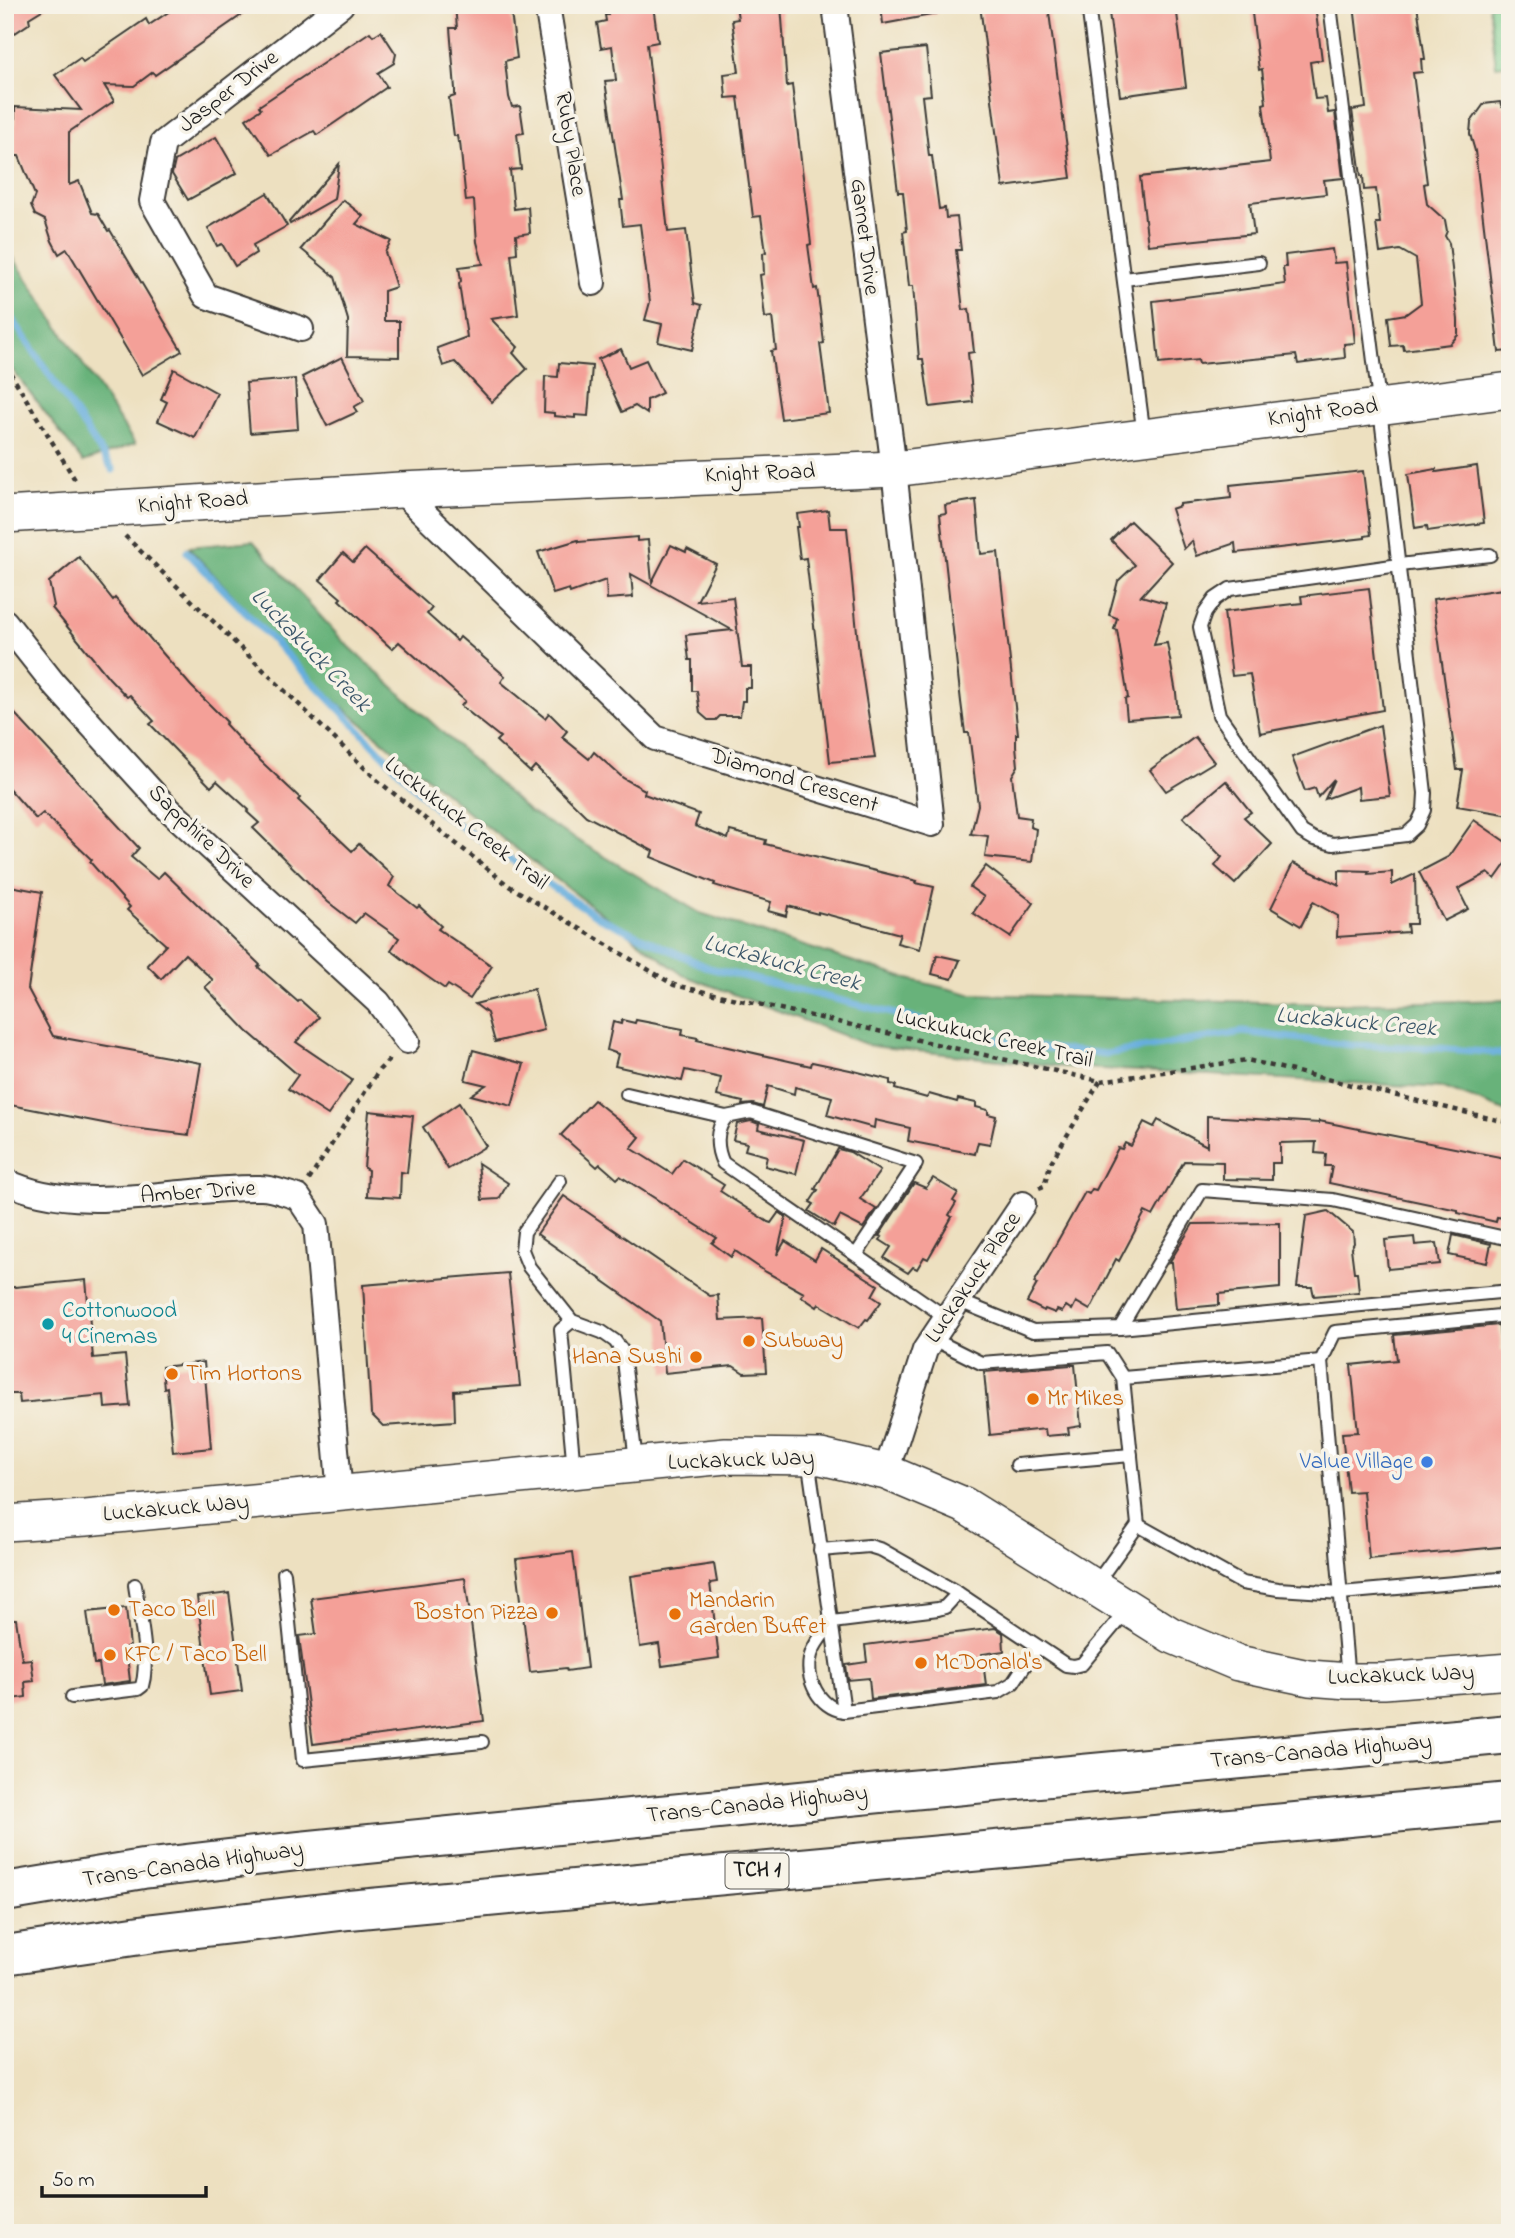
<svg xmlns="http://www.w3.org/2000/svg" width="1515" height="2238" viewBox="0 0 1515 2238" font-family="'Indie Flower',sans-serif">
	<rect width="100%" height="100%" fill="#f7f3e8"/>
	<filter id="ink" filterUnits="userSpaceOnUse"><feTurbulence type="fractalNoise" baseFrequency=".0143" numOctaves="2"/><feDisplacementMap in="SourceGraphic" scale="14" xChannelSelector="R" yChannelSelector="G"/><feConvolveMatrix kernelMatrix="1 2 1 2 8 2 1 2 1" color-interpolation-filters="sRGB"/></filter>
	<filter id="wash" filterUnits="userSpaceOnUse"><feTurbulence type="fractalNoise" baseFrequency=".00686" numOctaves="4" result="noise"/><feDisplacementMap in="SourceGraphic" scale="28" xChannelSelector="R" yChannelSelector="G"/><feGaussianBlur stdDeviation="1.57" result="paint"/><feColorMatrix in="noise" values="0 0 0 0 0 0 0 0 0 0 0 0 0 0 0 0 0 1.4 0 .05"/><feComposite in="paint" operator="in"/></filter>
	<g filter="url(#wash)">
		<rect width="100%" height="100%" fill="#ede0c0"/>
		<path fill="#7fcf90" stroke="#4e7656" stroke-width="2" d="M1489,5H1510V64L1496,66Z"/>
		<g fill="#67b27a" stroke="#42674b" stroke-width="2">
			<path d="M5,245L135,444L83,462L5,360Z"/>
			<path d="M253,541L341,639L528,811L700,913L908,979L970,994L1334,1004L1510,1000V1113L1444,1088L1066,1067L871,1046L683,975L478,820L316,685L188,547Z"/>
		</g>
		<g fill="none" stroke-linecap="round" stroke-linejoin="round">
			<g stroke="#66aedd" stroke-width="7">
				<path d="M5,308L113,470"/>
				<path d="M187,552L439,812L600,918L709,968L1025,1046L1106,1054L1243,1032L1350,1045L1437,1048L1510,1054"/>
			</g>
		</g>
		<g id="blocks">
			<g fill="#f4a098">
				<path d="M5,5H50L29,18L30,23L15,33L5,17Z"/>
				<path d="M179,5H256L155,75L153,72L134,86L104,85L114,101L69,132V185L79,181L92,213L98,214L108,231L110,230L182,351L142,375L67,249L59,254L52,241L45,220L35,215L31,206L35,195L19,156H15V107L81,110L55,75L80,58L83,62L146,19L149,25Z"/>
				<path d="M455,5H510L517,58L505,61L509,97L512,107L520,106L524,133L517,134L521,169L510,170L514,209L528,207L530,233L516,235L517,253L511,254L518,315L491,319L518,347L513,353L527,369L492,402L455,362L443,366L437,348L467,337L459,284L461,281L459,267L483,264L477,242L474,200L466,201L460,142H458L457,136H454L449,98L455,96V89L450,28H457Z"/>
				<path d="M607,5H653L658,42L647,44L668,232L686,230L695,303L702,305L692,350L658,342L662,324L645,320L650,302L640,224L623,226L620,200H623L605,81L616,80L612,46L601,48L597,23L606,21L605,15H608Z"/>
				<path d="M736,5H781L787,86L792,85L811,244L808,245L814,289L817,288L821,317L824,343L820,344L829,413L781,419L771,351L776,350L772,317L765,318L760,275L764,274L763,253L766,252L761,216L753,217L738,97L726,98L724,74L739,72L732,20L738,19Z"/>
				<path d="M881,5H936L937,14L883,24Z"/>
				<path d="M980,5H1048L1071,178L1003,187Z"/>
				<path d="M1108,5H1176L1186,87L1120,96Z"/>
				<path d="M1251,5H1315L1322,60L1310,62L1315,99L1326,98L1328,113L1335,112L1343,178L1324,180L1326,194L1250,203L1254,234L1148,245L1140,177L1270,162L1263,104L1266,103L1262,69L1259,70Z"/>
				<path d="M1354,5H1417L1425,59H1421L1422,72L1413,73L1427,183L1424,184L1427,204L1445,220L1447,231L1445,236L1449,243L1458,320V335L1450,344L1404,350L1403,345L1391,346L1388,317L1406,314L1421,303L1416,259L1400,250L1380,253L1376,223H1380L1376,189L1364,190L1363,176H1361L1352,110L1366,108Z"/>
				<path d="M381,31L396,54L394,63L378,73L387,87L317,135L314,131L271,155L246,119L261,109L259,106L370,32L373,36Z"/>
				<path d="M926,48L931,95L922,96L929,156H932L939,209L945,208L946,218L957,217L961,250H956L963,310L969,309L974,352L968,353L973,402L930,407L923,359H919L913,286H909L903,232L907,231L903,192H898L881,53Z"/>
				<path d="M1500,102L1502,107L1510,106V351L1499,352L1475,151L1470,134L1471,122L1484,104Z"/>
				<path d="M216,137L237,173L188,200L172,174L175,161Z"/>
				<path d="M339,164L334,199L290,224L289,222Z"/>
				<path d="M267,193L287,226L253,245L256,253L235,266L222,244L217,246L208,228Z"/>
				<path d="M343,200L363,216L356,224L391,241L385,252L396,287L384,291V321H399V357L347,356L348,320L335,277L301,249Z"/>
				<path d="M1332,249L1334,263L1346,262L1352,314L1355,343L1344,344L1345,358L1298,364L1296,355L1199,364L1198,360L1159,364L1153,301L1285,284L1283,267H1286L1285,255Z"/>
				<path d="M621,349L629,367L646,360L662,393L647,400V414L635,406L622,412L598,359Z"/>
				<path d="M342,357L364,401L354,407L357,412L327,426L302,377Z"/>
				<path d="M559,363L592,366L588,416L575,415V418L554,416V413L544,412L545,376L558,377Z"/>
				<path d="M174,369L217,393L195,438L158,421L167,402L161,399Z"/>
				<path d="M295,379L298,429L250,433L246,383Z"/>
				<path d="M1477,466L1484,523L1428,531L1427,526L1415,528L1408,474L1436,469V472Z"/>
				<path d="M1363,471L1371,535L1365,536V538L1236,553L1235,543L1197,556L1192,541L1184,549L1171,509L1180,506V504L1231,498L1230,485Z"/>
				<path d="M976,500L981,554L998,552L1018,734H1016V746L1018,766L1012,776L1017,816L1031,818L1030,827L1036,829L1032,862L985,857L988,836L971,834L978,805L969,733H965L961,702L940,514L946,513L945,505Z"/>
				<path d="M828,510L830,528H847L859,653L875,758L830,762L806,558L800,559L796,527H799L797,514Z"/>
				<path d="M1130,521L1172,562L1141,596L1166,603L1154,645L1167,643L1176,693L1178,715L1127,719L1125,699L1128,698L1117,630L1114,629L1117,618L1109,615L1118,581L1135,565L1111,540Z"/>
				<path d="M637,537V541L648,540L652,582L671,545L686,552L687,549L716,564L697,601L733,597L742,667H751V688H745V701H742L740,716H720L716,720H708L700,713L697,691H692V660H689L686,635L732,630L631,574L633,597L607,599L606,580L570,593L569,589L553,594L538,552L578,540L579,542Z"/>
				<path d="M365,549L432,608L427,614L457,641L460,637L505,676L501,682L545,718L549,713L567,731L562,737L589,759L594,752L623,778L645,790L644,794L699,814L695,826L728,839L730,831L766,840L765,844L917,881L916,883L934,887L920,949L897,943L900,934L818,912V914L788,906L786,916L768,911L771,902L714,885L715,883L651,857L653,851L586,816L535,766L530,772L496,741L500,737L461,706L465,701L399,642L392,649L339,600L341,598L320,580L343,553L353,562Z"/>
				<path d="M79,557L113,600L115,598L191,686L227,722L225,724L248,749L300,798L298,800L352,851L359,844L394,877L389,886L417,908L419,906L441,926L438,929L492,966L470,999L448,985L445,989L409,964L391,950L399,938L364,913L355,923L328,902L253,828L259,823L247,812L249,810L217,781L211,787L150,724L154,721L130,695L127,697L109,678L52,608L54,606L49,582Z"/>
				<path d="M1369,588L1383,710L1260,733L1250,674L1232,676L1224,612L1302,603L1301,596Z"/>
				<path d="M1503,589L1505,629H1508L1510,643V815L1457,806L1463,770H1457L1433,599Z"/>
				<path d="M5,703L139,848L131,857L157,879L164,872L260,965L258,967L298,1002L300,1000L319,1017L296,1042L352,1080L328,1115L288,1089L298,1075L247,1031L205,987L213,980L185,954L161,979L147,965L166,945L127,910L130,907L90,862L92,860L43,813L36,819L5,784Z"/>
				<path d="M1380,725L1390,796L1359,799L1358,787L1325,799L1334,779L1318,797L1315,788L1305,791L1292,757Z"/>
				<path d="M1195,737L1214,762L1166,791L1150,770Z"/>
				<path d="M1226,781L1251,812L1244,817L1272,844L1235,884L1215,866L1222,857L1183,817Z"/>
				<path d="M1474,820L1510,845V858L1495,879L1488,873L1458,889L1468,909L1444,921L1419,872L1448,857Z"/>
				<path d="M1293,863L1339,885V870L1369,871L1368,874L1392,872V885L1415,874L1416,924H1407L1408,932L1337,937L1338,916L1313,902L1301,926L1271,908Z"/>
				<path d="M986,866L1034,903L1010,937L973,913L984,897L970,887Z"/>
				<path d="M5,885L42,892L28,989L53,1036L201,1063L189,1135L124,1127L5,1104Z"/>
				<path d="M937,955L960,960L952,979L932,974Z"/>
				<path d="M534,989L544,1030L495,1042L487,1013L475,1004Z"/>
				<path d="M622,1020L635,1023L636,1020L683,1029L682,1035L698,1038L697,1040L811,1066L812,1062L850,1070L890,1080V1084L896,1085L895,1089L927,1098L929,1094L957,1102L958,1099L976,1103V1107L988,1110V1114L996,1116L990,1144L978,1142L975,1154L908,1141L910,1128L875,1120L874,1128L827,1115L832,1097L795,1087L794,1094L768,1086L763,1107L753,1104L742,1105L743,1102L717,1096L721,1078L685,1070L682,1081L615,1066L618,1054L607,1050L613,1022L621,1024Z"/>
				<path d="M473,1050L524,1064L512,1106L471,1095L486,1085L465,1080Z"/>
				<path d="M594,1100L640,1137L631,1148L672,1174L683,1159L724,1185L720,1191L768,1222L771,1223L779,1212L786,1217L777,1255L785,1241L815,1260L821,1249L878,1285L872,1296L881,1302L868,1320L866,1319L859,1328L819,1304L817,1307L801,1296L804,1293L766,1272L735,1251L731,1257L712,1243L717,1238L620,1176L617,1179L600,1164L597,1167L561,1135Z"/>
				<path d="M459,1103L486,1146L448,1169L423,1127Z"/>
				<path d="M369,1111L413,1116L407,1173L401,1172L400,1198L367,1196L368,1170L364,1168Z"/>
				<path d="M1207,1116L1319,1123V1121L1510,1159V1219L1497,1217L1496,1222L1458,1213V1210L1329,1183L1332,1166H1325L1326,1154L1315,1153L1316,1142L1280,1143V1163H1272V1180L1223,1179V1162L1184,1161L1153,1216L1145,1212L1119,1261L1116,1259L1090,1310L1076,1302L1072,1310L1066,1306L1062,1312L1057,1310L1055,1313L1045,1309L1044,1311L1027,1302L1037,1284L1034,1283L1085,1192L1089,1194L1092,1189L1096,1190L1118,1148L1122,1149L1125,1143L1131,1146L1144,1122L1154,1127L1158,1120L1207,1146Z"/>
				<path d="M751,1121L759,1124L758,1129L804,1140L796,1174L765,1166L767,1156L745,1150L747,1143L733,1140L737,1124Z"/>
				<path d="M838,1149L850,1152L880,1171L860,1199L876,1209L863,1228L840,1216L834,1227L809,1211L814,1204L810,1202L818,1190L815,1189Z"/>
				<path d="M478,1163L508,1183L499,1199L482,1200Z"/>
				<path d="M933,1178L958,1193L953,1201L956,1203L949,1215L952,1217L928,1259L924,1257L917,1269L913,1267L908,1273L884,1258L891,1247L880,1240L882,1237L879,1236L914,1183L926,1188Z"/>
				<path d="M564,1196L710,1296L718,1295L720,1320L762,1318L766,1372L744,1373L733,1366L665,1373L660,1321L537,1234Z"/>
				<path d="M1328,1211L1353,1232L1354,1243L1351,1248L1354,1272H1357L1359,1292L1314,1296L1312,1287H1297L1306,1216Z"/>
				<path d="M1280,1223V1288L1219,1294V1305L1176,1309L1172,1262L1169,1263L1193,1224Z"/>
				<path d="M1453,1235L1491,1244L1487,1263L1449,1255Z"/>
				<path d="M1414,1237L1415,1245L1437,1243L1440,1264L1388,1269L1385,1240Z"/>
				<path d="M508,1273L520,1386L454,1391L455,1421L383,1426L371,1414L363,1285Z"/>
				<path d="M86,1280L93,1358L125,1355L130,1406L105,1408L104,1395L20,1403L19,1394H9V1390H5V1288Z"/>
				<path d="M1499,1325L1501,1351L1510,1350V1546L1369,1559L1363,1491L1348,1492L1342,1433L1358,1432L1351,1365L1397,1360L1394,1335Z"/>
				<path d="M204,1362L211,1448L173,1452L167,1387L164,1388L162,1367Z"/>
				<path d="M1071,1365H1075L1081,1426L1068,1428L1069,1434L1046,1436L1045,1429L990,1435L984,1372Z"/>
				<path d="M573,1552L587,1668L567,1671L566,1668L530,1672L516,1559Z"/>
				<path d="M714,1564L717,1582L710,1583L719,1658L662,1666L659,1644L640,1647L631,1576Z"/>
				<path d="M465,1578L484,1721L313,1744L299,1636L316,1634L311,1598Z"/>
				<path d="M229,1593L242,1691L210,1695L197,1597Z"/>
				<path d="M126,1608L130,1647H126L130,1681L102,1685L99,1664H94L87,1612Z"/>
				<path d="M5,1619H16L22,1660L31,1659L34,1681L25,1682L26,1697L5,1700Z"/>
				<path d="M995,1628L1003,1633L1004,1651L982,1654L986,1685L871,1699L869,1678L848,1680L846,1665L867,1662L865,1645Z"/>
			</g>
		</g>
	</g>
	<g filter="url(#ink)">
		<use href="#blocks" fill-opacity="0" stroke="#3b3935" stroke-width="2"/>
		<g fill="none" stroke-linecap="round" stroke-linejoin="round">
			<defs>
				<g id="lane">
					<path d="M1088,5L1144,436"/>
					<path d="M1330,5C1364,268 1395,530 1425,793L1424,810L1417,825L1406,835L1333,844L1314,839L1302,832L1219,715L1200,627L1205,613L1215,599L1230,589L1399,565L1490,555"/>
					<path d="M1124,279L1259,263"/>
					<path d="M627,1094L726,1117"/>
					<path d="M560,1181L524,1232L522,1250L529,1267L572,1321L602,1332L615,1341L623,1352L636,1461"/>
					<path d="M5,1203L9,1183"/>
					<path d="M856,1255L916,1164L751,1112L726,1117C715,1130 716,1148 723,1163L947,1318"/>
					<path d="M959,1301L1033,1331L1120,1328L1510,1291"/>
					<path d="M572,1321L561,1330L574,1469"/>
					<path d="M1120,1328L1202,1190L1333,1200L1510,1239"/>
					<path d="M933,1339L981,1363L1107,1353L1123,1378"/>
					<path d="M1321,1361L1335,1332L1510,1315"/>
					<path d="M808,1458L844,1711L998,1692L1013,1683L1037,1647"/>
					<path d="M1017,1465L1131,1455"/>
					<path d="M1138,1525L1123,1378L1321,1361L1348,1680"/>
					<path d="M820,1550L869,1546L882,1550L958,1593L1066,1665L1074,1666L1082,1664L1127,1610"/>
					<path d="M284,1573L303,1760L482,1742"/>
					<path d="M1095,1585L1138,1525L1242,1583L1278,1589L1341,1593L1510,1578"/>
					<path d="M72,1697L138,1689L142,1686C150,1659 139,1614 135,1585"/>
					<path d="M844,1711C819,1708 804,1678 811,1655C814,1643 825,1632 832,1622L938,1609L945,1607L958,1593"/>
				</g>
				<g id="street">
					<path d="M547,5L593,283"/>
					<path d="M301,329L206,296L152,201L163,143L341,5"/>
					<path d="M400,490L655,738L932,824L894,469L835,5"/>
					<path d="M5,622L54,684L164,805L378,1002L407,1041"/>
					<path d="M5,1181C81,1218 181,1186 261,1188C273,1188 286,1194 298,1197L316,1224L340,1494"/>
					<path d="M886,1472L925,1350L1023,1204"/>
				</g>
				<g id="secondary">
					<path d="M5,515L400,490L894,469L1510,390"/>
					<path d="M5,1523L86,1518L726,1456L821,1457L886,1472L964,1505L1171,1635L1238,1663L1309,1678L1348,1681H1384L1510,1671"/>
				</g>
				<g id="highway">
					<path d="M5,1892L143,1869L298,1851L900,1791L1510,1734"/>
					<path d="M5,1955L154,1933L349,1910L1510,1802"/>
				</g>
			</defs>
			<use href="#lane" stroke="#3b3935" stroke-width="16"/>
			<use href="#street" stroke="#3b3935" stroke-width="28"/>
			<use href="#secondary" stroke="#3b3935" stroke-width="38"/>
			<use href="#highway" stroke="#3b3935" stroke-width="42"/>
			<g stroke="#3b3935" stroke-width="4.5" stroke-dasharray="5 5" stroke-linecap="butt">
				<path d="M5,364L77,483"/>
				<path d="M125,536L377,780L509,886L674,985L1100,1081L1247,1060L1510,1123"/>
				<path d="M309,1180L379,1070L392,1057"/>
				<path d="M1039,1188L1044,1186L1051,1162L1100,1081"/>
			</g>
			<use href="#lane" stroke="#fff" stroke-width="12"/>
			<use href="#street" stroke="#fff" stroke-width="24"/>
			<use href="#secondary" stroke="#fff" stroke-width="35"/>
			<use href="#highway" stroke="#fff" stroke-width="38"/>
		</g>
	</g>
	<circle fill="#0f9aa8" stroke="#f7f3e8" stroke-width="2.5" cx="48" cy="1324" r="7"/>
	<g fill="#e8710a" stroke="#f7f3e8" stroke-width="2.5">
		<circle cx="749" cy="1341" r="7"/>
		<circle cx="696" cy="1357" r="7"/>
		<circle cx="172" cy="1374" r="7"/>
		<circle cx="1033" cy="1399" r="7"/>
		<circle cx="114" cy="1610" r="7"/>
		<circle cx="552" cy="1613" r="7"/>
		<circle cx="675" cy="1614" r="7"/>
		<circle cx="110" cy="1655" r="7"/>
		<circle cx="921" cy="1663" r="7"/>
	</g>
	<circle fill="#3f7fe0" stroke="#f7f3e8" stroke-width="2.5" cx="1427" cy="1462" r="7"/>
	<g text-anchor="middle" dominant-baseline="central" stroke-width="7" stroke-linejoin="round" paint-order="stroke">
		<rect fill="#f7f3e8" stroke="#5e5c59" stroke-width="2" x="725.5" y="1853.5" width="63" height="35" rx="5"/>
		<g font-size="21" font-weight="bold" fill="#1c1c1c">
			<text x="757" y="1871">TCH 1</text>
		</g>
		<g font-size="23" fill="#1c1c1c" stroke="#f7f3e8">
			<text transform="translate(229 92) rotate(-38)">Jasper Drive</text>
			<text transform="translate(570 144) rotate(81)">Ruby Place</text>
			<text transform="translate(864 237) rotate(83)">Garnet Drive</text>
			<text transform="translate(1323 413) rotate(-7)">Knight Road</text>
			<text transform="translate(760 474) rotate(-2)">Knight Road</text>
			<text transform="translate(193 503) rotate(-4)">Knight Road</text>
			<text transform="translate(794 781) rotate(17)">Diamond Crescent</text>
			<text transform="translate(466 824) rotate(38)">Luckukuck Creek Trail</text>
			<text transform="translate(201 837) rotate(44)">Sapphire Drive</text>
			<text transform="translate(994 1039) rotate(13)">Luckukuck Creek Trail</text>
			<text transform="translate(198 1193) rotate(-4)">Amber Drive</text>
			<text transform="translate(974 1278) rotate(-56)">Luckakuck Place</text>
			<text transform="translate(741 1461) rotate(-2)">Luckakuck Way</text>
			<text transform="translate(176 1509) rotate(-5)">Luckakuck Way</text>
			<text transform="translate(1401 1676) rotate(-2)">Luckakuck Way</text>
			<text transform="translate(1321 1752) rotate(-5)">Trans-Canada Highway</text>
			<text transform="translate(757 1805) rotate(-6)">Trans-Canada Highway</text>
			<text transform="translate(193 1865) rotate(-8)">Trans-Canada Highway</text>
		</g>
		<g font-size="23" fill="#0d838f" stroke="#f7f3e8" text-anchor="start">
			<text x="62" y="1311">Cottonwood<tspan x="62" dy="26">4 Cinemas</tspan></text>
		</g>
		<g font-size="23" fill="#c56008" stroke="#f7f3e8" text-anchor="start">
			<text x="763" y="1341">Subway</text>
			<text x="682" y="1357" text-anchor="end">Hana Sushi</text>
			<text x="186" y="1374">Tim Hortons</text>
			<text x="1047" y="1399">Mr Mikes</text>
			<text x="689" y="1601">Mandarin<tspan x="689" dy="26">Garden Buffet</tspan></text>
			<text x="128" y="1610">Taco Bell</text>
			<text x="538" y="1613" text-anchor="end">Boston Pizza</text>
			<text x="124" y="1655">KFC / Taco Bell</text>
			<text x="935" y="1663">McDonald's</text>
		</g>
		<g font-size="23" fill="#366cbe" stroke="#f7f3e8" text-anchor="end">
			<text x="1413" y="1462">Value Village</text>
		</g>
		<g font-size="24" font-style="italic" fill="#3a5669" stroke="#f7f3e8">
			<text transform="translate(310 651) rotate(46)">Luckakuck Creek</text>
			<text transform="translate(782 964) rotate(15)">Luckakuck Creek</text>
			<text transform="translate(1356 1023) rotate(5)">Luckakuck Creek</text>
		</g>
	</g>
	<rect width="1515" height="2238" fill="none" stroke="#f7f3e8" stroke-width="28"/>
	<path d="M42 2186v10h164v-10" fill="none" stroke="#1c1c1c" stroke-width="3.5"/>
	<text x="52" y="2186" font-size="21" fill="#1c1c1c" stroke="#f7f3e8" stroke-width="5" paint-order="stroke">50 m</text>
</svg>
